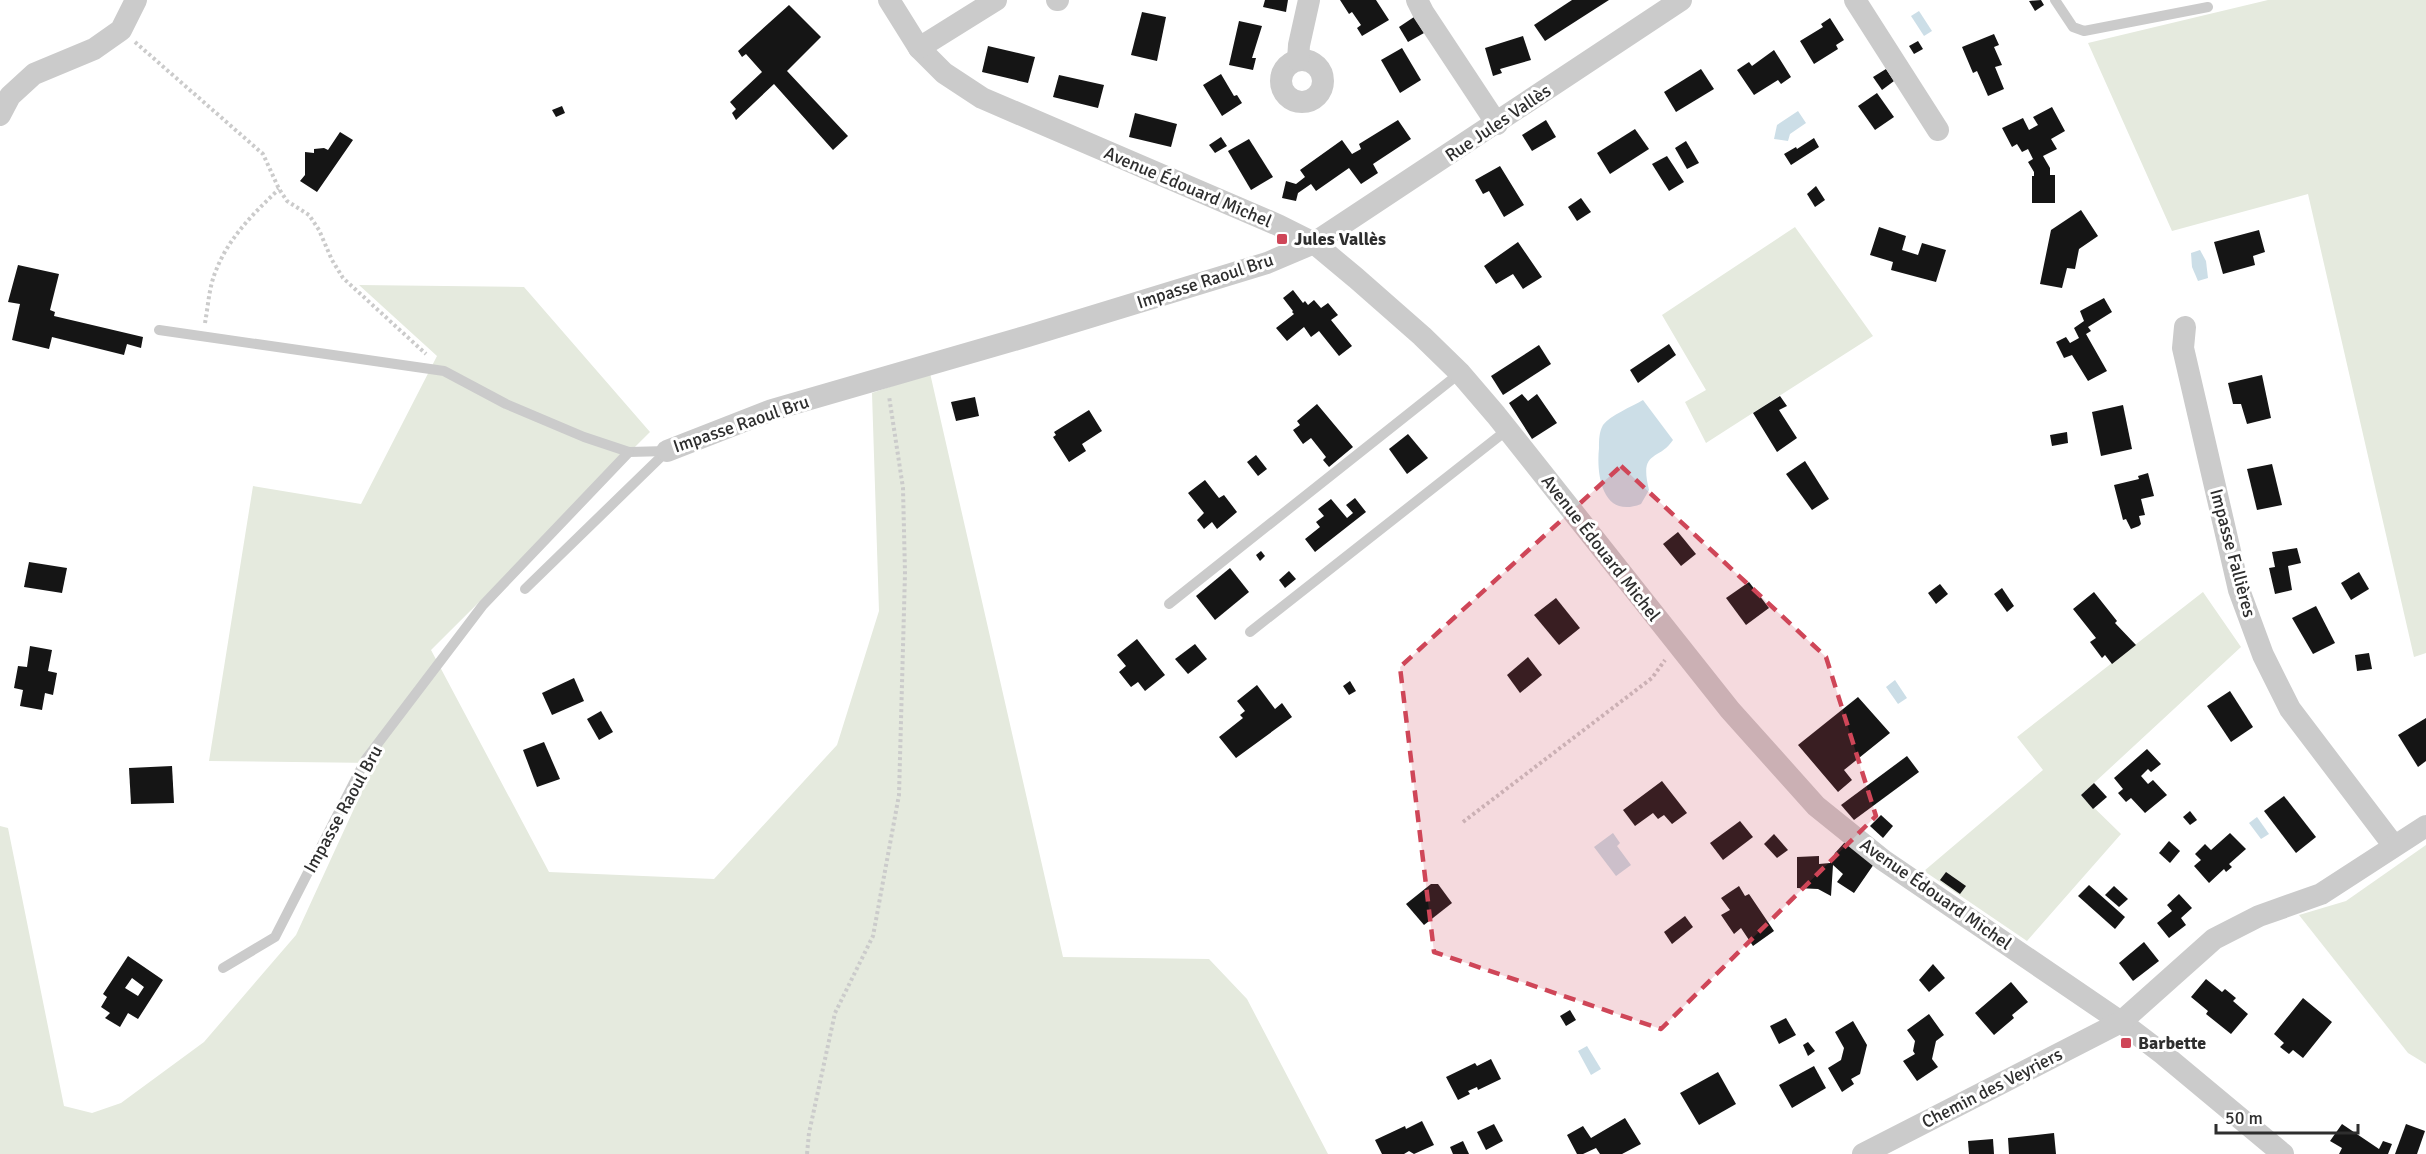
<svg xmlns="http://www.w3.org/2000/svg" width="2426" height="1154" viewBox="0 0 2426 1154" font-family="Signika,sans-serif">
	<rect width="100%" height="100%" fill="#fff"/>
	<g fill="#e5eade">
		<path d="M2268,0H2426V653L2414,657L2308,194L2172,231L2088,43Z"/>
		<path d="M1795,227L1873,336L1706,443L1685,402L1706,390L1662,315Z"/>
		<path d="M359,285L524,287L650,432L431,650L549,872L714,879L837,745L879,611L872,393L930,373L1063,957L1209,959L1247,999L1328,1154H0V826L8,828L64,1106L92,1113L121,1103L204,1042L296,935L375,763L209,761L253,486L361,504L437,356Z"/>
		<path d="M2203,592L2241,647L2081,795L2121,834L2027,941L1924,871L2043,770L2017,737Z"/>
		<path d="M2426,845V1064L2408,1053L2299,915L2346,901Z"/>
	</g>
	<g fill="#ccdee7">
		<path d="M1919,11L1932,31L1924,36L1911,16Z"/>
		<path d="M1798,111L1806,123L1790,134L1788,141L1774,139L1777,125Z"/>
		<path d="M2200,250L2206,261L2208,278L2198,281L2192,267L2191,253Z"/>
		<path d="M1643,400L1673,440C1658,462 1639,449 1649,490L1641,504C1603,519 1596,476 1599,448C1599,440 1599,432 1603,425C1611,415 1631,407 1643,400Z"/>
		<path d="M1895,680L1907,698L1898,704L1886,687Z"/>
		<path d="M2257,817L2269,834L2261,839L2249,823Z"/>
		<path d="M1613,833L1620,843L1617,846L1631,865L1616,876L1594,847Z"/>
		<path d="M1587,1046L1601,1069L1591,1075L1578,1051Z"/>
	</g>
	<g fill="#151515" fill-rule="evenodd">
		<path d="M1265,0H1288L1286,12L1263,7Z"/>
		<path d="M1340,0H1376L1389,20L1362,36L1357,28L1361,25L1352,12L1349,14Z"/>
		<path d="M1572,0H1609L1545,41L1534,25Z"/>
		<path d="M2041,0L2044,5L2035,11L2029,1Z"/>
		<path d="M789,5L821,37L787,71L848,136L833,150L774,84L736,120L732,113L736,109L730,102L762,72L746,54L742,57L738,51Z"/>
		<path d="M1142,12L1166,17L1157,61L1131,55Z"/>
		<path d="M1414,17L1424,33L1408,42L1399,27Z"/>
		<path d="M1830,18L1844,40L1836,45L1838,49L1814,64L1800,41L1823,27L1821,24Z"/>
		<path d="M1239,21L1262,26L1252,58H1256L1253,70L1229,65Z"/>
		<path d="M1994,34L1999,45L1994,47L2002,65L1995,67L2004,89L1988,96L1977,71L1973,73L1962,47Z"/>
		<path d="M1523,36L1531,60L1500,69L1502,73L1493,76L1485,48Z"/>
		<path d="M1918,41L1923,49L1914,54L1909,46Z"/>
		<path d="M988,46L1035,57L1028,83L982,72Z"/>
		<path d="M1402,48L1421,80L1400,93L1381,60Z"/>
		<path d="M1774,50L1791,77L1781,84L1778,80L1754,95L1737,70L1749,62L1752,66Z"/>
		<path d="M1701,69L1714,89L1676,112L1664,92Z"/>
		<path d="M1886,69L1894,81L1882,90L1873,77Z"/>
		<path d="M1221,74L1234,96L1237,95L1242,103L1222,116L1203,85Z"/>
		<path d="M1059,75L1104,85L1098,108L1053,97Z"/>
		<path d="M1877,93L1894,117L1875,130L1858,106Z"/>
		<path d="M562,106L565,113L556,117L552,110Z"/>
		<path d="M2052,107L2065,131L2051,139L2057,149L2043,156L2050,168V175H2055V203H2032V176H2034V172L2028,162L2033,159L2028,149L2022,152L2017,144L2012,147L2002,128L2023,118L2029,130L2038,125L2033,117Z"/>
		<path d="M1135,113L1177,124L1171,147L1129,137Z"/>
		<path d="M1398,120L1411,139L1373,164L1378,173L1361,184L1349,168L1316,191L1311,184L1298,193L1296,201L1282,198L1286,181L1296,184L1305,177L1300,170L1342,140L1352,154L1361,149L1359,144Z"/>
		<path d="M1546,120L1556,137L1532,151L1522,135Z"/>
		<path d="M1635,129L1649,149L1610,174L1597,153Z"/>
		<path d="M340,132L353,140L317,192L300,181L305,175V152L314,153V149L324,148L328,150Z"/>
		<path d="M1221,137L1227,146L1215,153L1209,145Z"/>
		<path d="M1814,138L1819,147L1791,165L1784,154L1796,147L1797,149Z"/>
		<path d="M1249,139L1273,177L1251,190L1228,151Z"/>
		<path d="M1686,141L1699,163L1687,169L1675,148Z"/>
		<path d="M1667,156L1684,182L1669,191L1652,164Z"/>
		<path d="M1500,166L1524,205L1504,217L1489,191L1483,194L1475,180Z"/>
		<path d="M1816,186L1825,200L1815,207L1807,194Z"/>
		<path d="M1581,198L1591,212L1577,221L1568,207Z"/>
		<path d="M2081,210L2098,236L2079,249L2075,269L2067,268L2062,288L2040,284L2051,230Z"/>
		<path d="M1879,227L1906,236L1902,250L1918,255L1922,243L1946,250L1936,282L1891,270L1893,262L1870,255Z"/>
		<path d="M2259,230L2265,252L2253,256L2255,265L2223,274L2214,242Z"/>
		<path d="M1518,242L1542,277L1523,289L1513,274L1496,284L1484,266Z"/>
		<path d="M18,265L59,274L50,310L55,312L54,316L143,337L141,348L127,344L124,355L52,337L49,349L12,340L20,304L8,302Z"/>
		<path d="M1293,290L1303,303L1305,301L1308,305L1314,300L1321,308L1328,303L1338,315L1331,320L1352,346L1339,356L1319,331L1311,337L1304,327L1287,341L1276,328L1294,314L1292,312L1293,311L1283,298Z"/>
		<path d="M2104,298L2112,312L2088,327L2091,331L2086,334L2107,371L2088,381L2072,355L2064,358L2056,342L2066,337L2070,343L2079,338L2074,328L2084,321L2080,311Z"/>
		<path d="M1669,344L1676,355L1638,383L1630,370Z"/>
		<path d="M1539,345L1551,364L1503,395L1491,376Z"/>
		<path d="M2262,375L2271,418L2247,424L2241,404H2233L2228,383Z"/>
		<path d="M1522,394L1528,401L1537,394L1557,423L1532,439L1509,403Z"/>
		<path d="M1780,396L1787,406L1779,410L1797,438L1777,452L1753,413Z"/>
		<path d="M975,397L979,416L956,421L951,402Z"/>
		<path d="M1317,404L1353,447L1329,467L1323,460L1326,457L1311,438L1303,444L1293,430L1300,425L1297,421Z"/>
		<path d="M2123,405L2132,449L2101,456L2092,412Z"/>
		<path d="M1089,410L1102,431L1082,444L1086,451L1069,462L1053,437L1056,435L1054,432Z"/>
		<path d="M2067,432L2068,443L2052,446L2050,435Z"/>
		<path d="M1408,434L1428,458L1407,474L1389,449Z"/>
		<path d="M1256,455L1267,469L1258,476L1247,462Z"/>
		<path d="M1805,461L1829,499L1812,510L1786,474Z"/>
		<path d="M2272,464L2282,505L2257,510L2247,469Z"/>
		<path d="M2148,473L2154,496L2141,499L2145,515L2139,516L2141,524L2139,526L2131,529L2126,519L2123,520L2114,485L2139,479L2138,476Z"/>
		<path d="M1205,480L1219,498L1224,495L1237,512L1217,529L1212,522L1204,529L1197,520L1204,513L1188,493Z"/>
		<path d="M1355,498L1366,512L1315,552L1305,539L1320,527L1316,522L1324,516L1318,509L1331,499L1347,518L1353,513L1346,505Z"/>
		<path d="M1678,532L1696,554L1681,566L1663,544Z"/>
		<path d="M2297,548L2301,563L2288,566L2292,590L2275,594L2269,568L2275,567L2272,552Z"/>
		<path d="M1261,551L1265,556L1260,561L1256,555Z"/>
		<path d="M29,562L67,568L62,593L24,587Z"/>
		<path d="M1230,568L1249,592L1215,620L1196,596Z"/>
		<path d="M1289,571L1296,579L1285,588L1279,580Z"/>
		<path d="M2359,572L2369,589L2351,600L2341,583Z"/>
		<path d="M1749,582L1769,608L1746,625L1726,598Z"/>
		<path d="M1940,584L1948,594L1936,604L1928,593Z"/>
		<path d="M2002,588L2014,606L2007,612L1994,594Z"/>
		<path d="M2094,592L2117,621L2115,623L2136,645L2112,664L2105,655L2102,658L2090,642L2096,638L2073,609Z"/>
		<path d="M1556,598L1580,628L1559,645L1534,615Z"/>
		<path d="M2316,606L2335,643L2313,654L2292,618Z"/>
		<path d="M1137,639L1165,675L1145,691L1138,682L1131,687L1119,672L1126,666L1117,655Z"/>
		<path d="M1195,644L1207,659L1188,674L1175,659Z"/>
		<path d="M30,646L52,650L48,671L57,673L53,695L45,693L42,710L20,706L23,690L14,688L18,666L27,667Z"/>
		<path d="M2369,653L2372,669L2357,671L2355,655Z"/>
		<path d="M1528,657L1542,675L1520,693L1507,675Z"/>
		<path d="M574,678L584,701L552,715L542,693Z"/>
		<path d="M1350,681L1356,691L1349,695L1343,686Z"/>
		<path d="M1257,685L1275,709L1282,703L1292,717L1236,758L1219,737L1243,718L1240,715L1245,711L1237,701Z"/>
		<path d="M2230,691L2253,727L2231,742L2207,706Z"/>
		<path d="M1858,697L1890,733L1844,770L1852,780L1838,792L1798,745Z"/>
		<path d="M601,711L613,732L599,740L587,719Z"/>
		<path d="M2426,718V761L2418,767L2398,735Z"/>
		<path d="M544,742L560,779L537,787L523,750Z"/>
		<path d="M2147,749L2161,764L2151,772L2148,769L2141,776L2148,784L2153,780L2167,795L2145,813L2131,798L2126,802L2118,793L2123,789L2114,778Z"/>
		<path d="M1907,756L1919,772L1854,820L1841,805Z"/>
		<path d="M172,766L174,803L131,804L129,768Z"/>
		<path d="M1662,781L1687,813L1672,824L1664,815L1658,819L1653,813L1635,826L1623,810Z"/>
		<path d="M2094,783L2107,797L2093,809L2081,795Z"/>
		<path d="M2284,796L2316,837L2296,853L2264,811Z"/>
		<path d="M2190,811L2197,820L2190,825L2183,817Z"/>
		<path d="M1881,815L1893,826L1883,838L1870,826Z"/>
		<path d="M1740,821L1753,837L1723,860L1710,843Z"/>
		<path d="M2230,833L2246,849L2229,864L2232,867L2226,872L2224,869L2209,883L2194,866L2201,860L2195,854L2205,844L2211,850Z"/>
		<path d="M1774,834L1788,850L1777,858L1764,844Z"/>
		<path d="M2169,841L2180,851L2170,863L2159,853Z"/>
		<path d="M1845,842L1874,864L1854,893L1837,882L1843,874L1833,865L1831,896L1818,889L1797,888V857L1819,856V864L1830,863L1835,853Z"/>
		<path d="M1946,872L1966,886L1960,894L1940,880Z"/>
		<path d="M1431,884H1438L1452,903L1424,925L1406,904Z"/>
		<path d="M2089,885L2125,917L2115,929L2078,896Z"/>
		<path d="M1739,886L1745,896L1749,894L1774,931L1753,946L1741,928L1734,934L1721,915L1730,910L1721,898Z"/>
		<path d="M2114,886L2128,899L2119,907L2105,895Z"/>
		<path d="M2179,894L2192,908L2181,918L2186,925L2169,938L2157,923L2172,911L2167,905Z"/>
		<path d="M1685,916L1693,927L1672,944L1664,932Z"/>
		<path d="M2144,942L2159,961L2133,981L2119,963Z"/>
		<path d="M128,956L163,980L138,1019L128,1013L120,1027L105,1018L110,1013L101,1007L107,997L103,994ZM132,978L144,987L138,996L125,988Z"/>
		<path d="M1933,964L1945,978L1929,992L1919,980Z"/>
		<path d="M2206,979L2222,992L2225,989L2236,998L2233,1001L2248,1014L2231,1034L2206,1014L2208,1011L2191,997Z"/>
		<path d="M2011,982L2028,1002L2012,1015L2014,1018L1994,1035L1975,1013Z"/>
		<path d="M2303,998L2332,1022L2303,1058L2293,1050L2289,1054L2280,1047L2284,1043L2274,1034Z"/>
		<path d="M1570,1010L1576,1020L1566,1026L1560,1016Z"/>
		<path d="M1929,1014L1944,1035L1936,1041L1932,1059L1938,1067L1917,1081L1903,1061L1915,1054L1913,1051L1915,1041L1907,1030Z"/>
		<path d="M1786,1018L1796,1035L1779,1044L1770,1026Z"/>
		<path d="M1853,1021L1867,1045L1860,1074L1851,1079L1854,1084L1842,1092L1828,1068L1841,1060L1844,1048L1835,1032Z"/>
		<path d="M1808,1042L1815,1051L1808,1056L1803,1045Z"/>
		<path d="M1491,1059L1501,1079L1478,1090L1477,1087L1468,1091L1470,1094L1458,1100L1446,1077L1475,1063L1477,1066Z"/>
		<path d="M1814,1066L1826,1088L1792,1108L1779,1085Z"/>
		<path d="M1718,1072L1736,1104L1699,1125L1680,1093Z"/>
		<path d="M1625,1118L1641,1144L1622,1154H1600L1596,1148L1583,1154H1577L1567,1135L1583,1126L1591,1138Z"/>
		<path d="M1422,1121L1434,1145L1414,1154L1409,1151L1404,1154H1382L1375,1140L1405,1126L1406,1129Z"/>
		<path d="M1494,1124L1503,1141L1486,1150L1477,1132Z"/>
		<path d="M2342,1124L2379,1149L2383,1141L2392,1144L2388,1154H2339L2342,1148L2330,1141Z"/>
		<path d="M2406,1124L2425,1131L2417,1154H2395Z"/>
		<path d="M2054,1133L2056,1154H2009L2008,1138Z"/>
		<path d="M1993,1139L1994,1154H1969L1968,1141Z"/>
		<path d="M1463,1141L1469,1154H1453L1450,1147Z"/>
	</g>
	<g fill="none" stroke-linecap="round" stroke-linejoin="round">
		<g stroke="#cbcbcb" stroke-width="4" stroke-dasharray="3 3" stroke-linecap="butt">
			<path d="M135,42L263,154L279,189L287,201L309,215L319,230L332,260L343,278L426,354"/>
			<path d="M205,323C208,307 209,288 215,273C228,238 253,214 279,189"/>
			<path d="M1463,822L1652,678L1665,660"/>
			<path d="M807,1154L809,1133L835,1013L873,936L899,795L905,573L903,488L889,396"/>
		</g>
		<g stroke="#cbcbcb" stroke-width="10">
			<path d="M2055,0L2073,27L2084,31L2208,7"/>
			<path d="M159,330L444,371L506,404L584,437L629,452L667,451"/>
			<path d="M525,589L667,451"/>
			<path d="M1169,604L1460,373"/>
			<path d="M1250,632L1507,430"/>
			<path d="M223,968L275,937L366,759L483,605L629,452"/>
		</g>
		<g stroke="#cbcbcb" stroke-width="22">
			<path d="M889,0L919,48L944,73L982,98L1278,225L1314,243L1356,278L1422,336L1460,373L1496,415L1730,710L1816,806L1883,860L2121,1022L2163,1054L2283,1154"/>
			<path d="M1057,0H1058"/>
			<path d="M1417,0L1423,12L1497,124"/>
			<path d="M1855,0L1938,130"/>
			<path d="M919,48L996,0"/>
			<circle cx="1302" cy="81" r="21"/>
			<path d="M1298,60L1299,45L1309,0"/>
			<path d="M0,115L10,96L34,74L94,49L121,30L136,0"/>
			<path d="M2185,327L2183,348L2239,590L2263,655L2290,709L2394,846"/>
			<path d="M667,451L772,410L1028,336L1267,263L1314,243L1681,0"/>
			<path d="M1863,1154L2121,1022L2214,939L2259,916L2321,894L2426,826"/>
		</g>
	</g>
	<path fill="#cf4658" fill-opacity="0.2" stroke="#cf4658" stroke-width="4.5" stroke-dasharray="12 8" stroke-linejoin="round" d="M1621,466L1826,657L1876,816L1661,1029L1434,952L1400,667Z"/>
	<g fill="#cf4658" stroke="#fff" stroke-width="2">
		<rect x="1276" y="233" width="12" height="12" rx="3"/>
		<rect x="2120" y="1037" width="12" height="12" rx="3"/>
	</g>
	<g text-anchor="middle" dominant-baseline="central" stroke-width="6" stroke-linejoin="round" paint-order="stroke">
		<g font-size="18" fill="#2e2e2e" stroke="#fff">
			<text transform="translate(1498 123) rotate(-34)">Rue Jules Vallès</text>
			<text transform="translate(1188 187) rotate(23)">Avenue Édouard Michel</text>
			<text transform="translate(1205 281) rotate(-18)">Impasse Raoul Bru</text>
			<text transform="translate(741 424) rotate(-19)">Impasse Raoul Bru</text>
			<text transform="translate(1601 548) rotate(52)">Avenue Édouard Michel</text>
			<text transform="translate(2233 553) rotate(75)">Impasse Fallières</text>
			<text transform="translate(343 809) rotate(-61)">Impasse Raoul Bru</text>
			<text transform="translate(1936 894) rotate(35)">Avenue Édouard Michel</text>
			<text transform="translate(1992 1088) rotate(-27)">Chemin des Veyriers</text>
		</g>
		<g font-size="18" font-weight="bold" fill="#2e2e2e" stroke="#fff" text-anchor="start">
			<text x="1294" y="239">Jules Vallès</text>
			<text x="2138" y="1043">Barbette</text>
		</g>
	</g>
	<path d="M2216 1124v9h142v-9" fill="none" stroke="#2e2e2e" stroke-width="3"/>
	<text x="2225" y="1124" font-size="18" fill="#2e2e2e" stroke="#ffffff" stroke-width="4.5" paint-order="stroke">50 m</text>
</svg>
